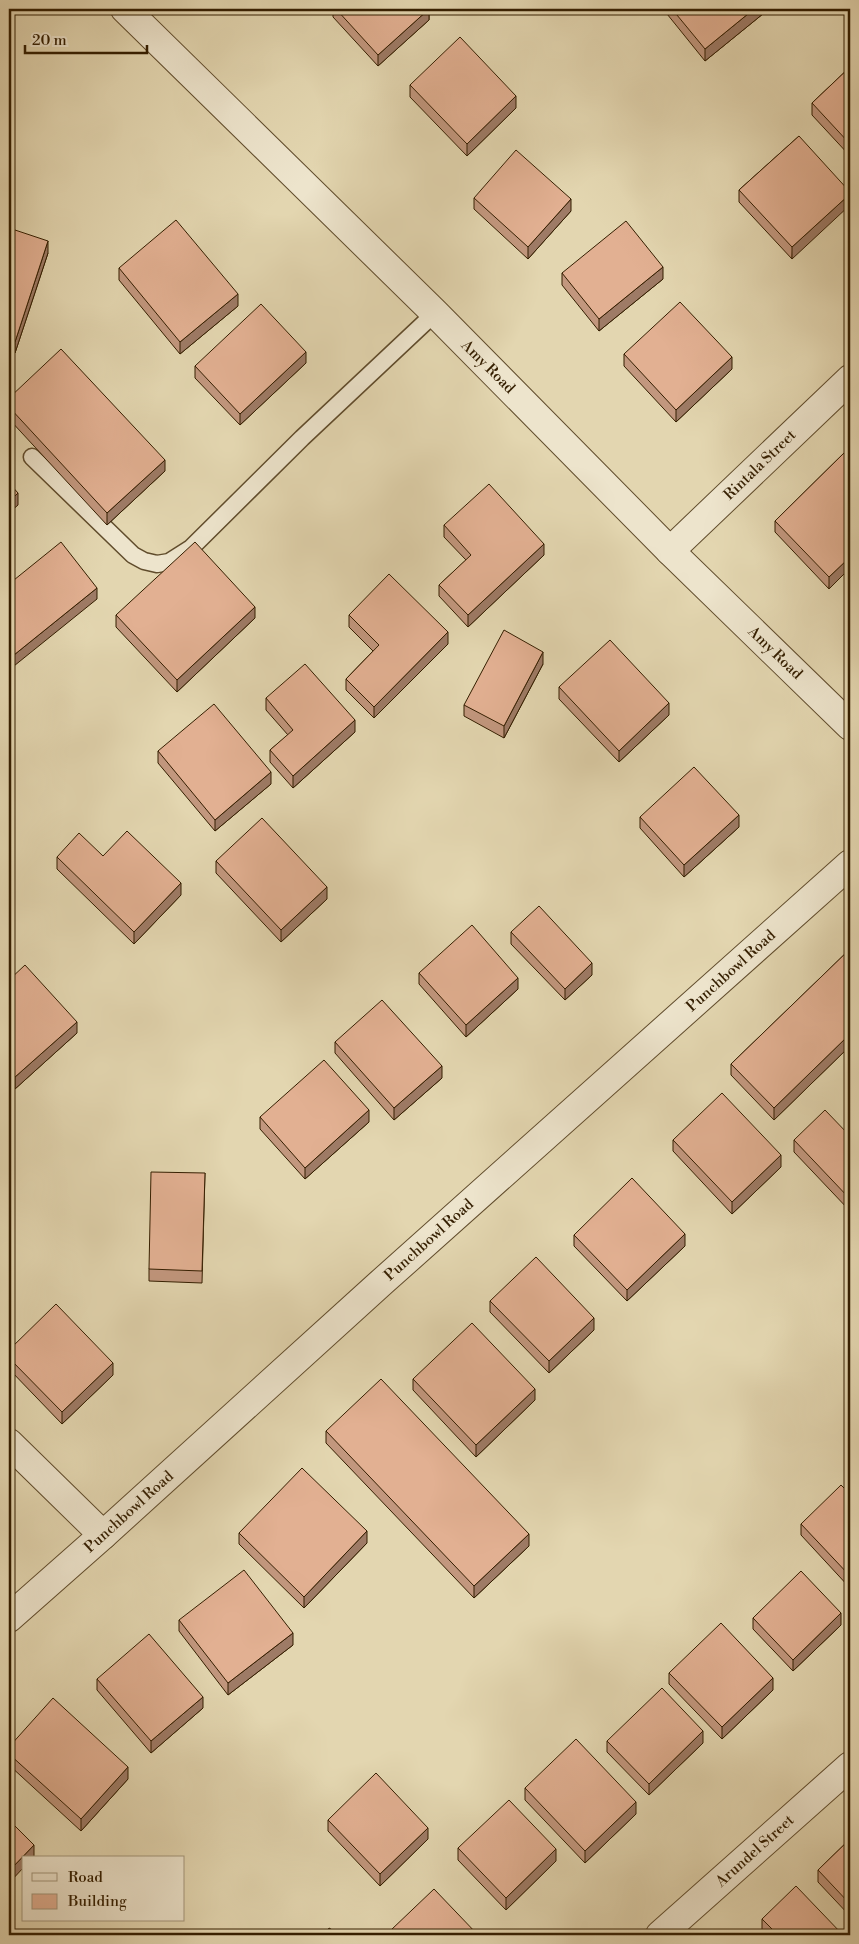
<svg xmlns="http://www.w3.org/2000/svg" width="859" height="1944" viewBox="0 0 859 1944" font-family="'Libre Bodoni',serif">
	<rect width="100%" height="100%" fill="#e3d6b0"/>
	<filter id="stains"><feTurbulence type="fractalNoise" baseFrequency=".004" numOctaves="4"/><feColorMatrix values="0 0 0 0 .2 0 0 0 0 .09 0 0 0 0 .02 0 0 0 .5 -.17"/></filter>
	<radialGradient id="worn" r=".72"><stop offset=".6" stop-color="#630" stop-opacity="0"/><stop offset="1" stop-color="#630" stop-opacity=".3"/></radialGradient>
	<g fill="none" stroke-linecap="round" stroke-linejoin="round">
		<defs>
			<path id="service" d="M32,457L133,555L144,561L157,564L169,562L191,548L302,438L435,313"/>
			<g id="minor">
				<path d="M125,9L435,313L670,551L850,726"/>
				<path d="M670,551L850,379"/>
				<path d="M9,1443L103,1535"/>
				<path d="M660,1935L850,1766"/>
			</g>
			<path id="tertiary" d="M9,1618L103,1535L383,1281L850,864"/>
		</defs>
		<use href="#service" stroke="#604c2c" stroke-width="19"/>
		<use href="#minor" stroke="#604c2c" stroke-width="30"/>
		<use href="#tertiary" stroke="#604c2c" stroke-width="30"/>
		<use href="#service" stroke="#ede4cc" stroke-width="16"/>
		<use href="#minor" stroke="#ede4cc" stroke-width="28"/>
		<use href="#tertiary" stroke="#ede4cc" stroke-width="28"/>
	</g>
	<g fill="#c2977e" stroke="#341e00">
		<path d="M266,9H275L270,13Z"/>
		<path d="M333,9H429V20L378,66L333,17Z"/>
		<path d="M663,9H769L705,61Z"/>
		<path d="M850,67V156L812,115V103Z"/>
		<path d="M410,85L516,108L467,156L410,97Z"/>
		<path d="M799,136L792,259L739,202V190Z"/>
		<path d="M474,198L571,211L528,259L474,209Z"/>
		<path d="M9,228L48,253L15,353L9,351Z"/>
		<path d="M119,268L238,306L180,354L119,280Z"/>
		<path d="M562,273L663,279L599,331L562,285Z"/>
		<path d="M624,354L732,369L676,422L624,366Z"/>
		<path d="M306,363L240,425L195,378V366Z"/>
		<path d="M9,398L165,471L107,525L9,419Z"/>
		<path d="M845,452L829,589L775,532V521Z"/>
		<path d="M444,525L544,555L468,627L439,596V585L466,560L444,537Z"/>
		<path d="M116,615L255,618L177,692L116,627Z"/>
		<path d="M349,615L448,644L374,718L346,690V679L373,651L349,627Z"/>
		<path d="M543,664L504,738L464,716V705Z"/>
		<path d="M559,687L669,715L619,762L559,699Z"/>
		<path d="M266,698L355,732L293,788L270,762V750L288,735L266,710Z"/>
		<path d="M158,751L271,784L215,831L158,763Z"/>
		<path d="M640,817L739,827L684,877L640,828Z"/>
		<path d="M103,856L181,895L134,944L57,869V857Z"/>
		<path d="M216,861L327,899L281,942L216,873Z"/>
		<path d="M511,932L592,975L565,1000L511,944Z"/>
		<path d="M850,949V1046L774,1120L731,1075V1064Z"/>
		<path d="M419,973L518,989L466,1037L419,984Z"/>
		<path d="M9,980L77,1033L15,1089L9,1082Z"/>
		<path d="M335,1042L442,1078L394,1120L335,1053Z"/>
		<path d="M260,1117L369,1122L305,1179L260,1129Z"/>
		<path d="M850,1136V1211L794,1152V1140Z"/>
		<path d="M673,1140L781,1167L732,1214L673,1151Z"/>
		<path d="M205,1173L202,1283L149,1281V1269Z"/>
		<path d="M574,1235L685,1246L627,1301L574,1246Z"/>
		<path d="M490,1301L594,1330L549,1373L490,1312Z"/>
		<path d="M9,1350L113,1375L62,1424L9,1369Z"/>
		<path d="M413,1379L535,1400L476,1457L413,1390Z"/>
		<path d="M326,1431L529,1546L474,1598L326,1443Z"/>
		<path d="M850,1494V1588L801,1535V1524Z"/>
		<path d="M239,1533L367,1543L304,1608L239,1544Z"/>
		<path d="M753,1618L841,1625L793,1671L753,1629Z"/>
		<path d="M179,1620L293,1645L228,1695L179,1631Z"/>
		<path d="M669,1673L773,1690L722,1739L669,1684Z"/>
		<path d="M97,1679L203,1708L151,1753L97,1690Z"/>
		<path d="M607,1741L703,1743L649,1795L607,1752Z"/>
		<path d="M9,1747L128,1779L81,1831L9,1765Z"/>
		<path d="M525,1788L636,1814L585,1863L525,1800Z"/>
		<path d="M328,1820L428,1839L380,1886L328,1831Z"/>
		<path d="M850,1839V1916L818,1882V1870Z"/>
		<path d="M458,1848L556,1861L506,1910L458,1860Z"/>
		<path d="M762,1919L843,1935H767L762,1931Z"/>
		<path d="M391,1930L478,1935H391Z"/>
	</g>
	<g fill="#9e7b66" stroke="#341e00">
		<path d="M270,9H275L270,13Z"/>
		<path d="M429,9V20L378,66V55Z"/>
		<path d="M754,9H769L705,61V49Z"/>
		<path d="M516,96V108L467,156V144Z"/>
		<path d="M850,194V205L792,259V247Z"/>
		<path d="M571,199V211L528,259V247Z"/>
		<path d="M48,241V253L15,353V342Z"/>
		<path d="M663,267V279L599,331V319Z"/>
		<path d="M238,294V306L180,354V342Z"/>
		<path d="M306,352V363L240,425V414Z"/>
		<path d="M732,357V369L676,422V410Z"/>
		<path d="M165,460V471L107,525V513Z"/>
		<path d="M18,493V505L9,513V502Z"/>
		<path d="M544,544V555L468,627V615Z"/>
		<path d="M850,557V568L829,589V577Z"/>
		<path d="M97,588V599L9,670V659Z"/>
		<path d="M255,607V618L177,692V680Z"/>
		<path d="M448,632V644L374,718V707Z"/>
		<path d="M543,652V664L504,738V726Z"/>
		<path d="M669,703V715L619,762V751Z"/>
		<path d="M355,720V732L293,788V776Z"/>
		<path d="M271,772V784L215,831V820Z"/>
		<path d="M739,815V827L684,877V865Z"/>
		<path d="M181,883V895L134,944V932Z"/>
		<path d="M327,887V899L281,942V930Z"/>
		<path d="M592,963V975L565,1000V989Z"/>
		<path d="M518,978V989L466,1037V1025Z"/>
		<path d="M77,1022V1033L15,1089V1077Z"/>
		<path d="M850,1034V1046L774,1120V1108Z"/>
		<path d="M442,1066V1078L394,1120V1108Z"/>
		<path d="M369,1110V1122L305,1179V1168Z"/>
		<path d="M781,1155V1167L732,1214V1202Z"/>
		<path d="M685,1234V1246L627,1301V1290Z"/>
		<path d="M594,1318V1330L549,1373V1361Z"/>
		<path d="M113,1363V1375L62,1424V1412Z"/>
		<path d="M535,1389V1400L476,1457V1445Z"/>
		<path d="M367,1531V1543L304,1608V1597Z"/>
		<path d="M529,1534V1546L474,1598V1586Z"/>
		<path d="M841,1613V1625L793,1671V1660Z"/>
		<path d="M293,1633V1645L228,1695V1683Z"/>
		<path d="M773,1678V1690L722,1739V1727Z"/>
		<path d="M203,1697V1708L151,1753V1741Z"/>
		<path d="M703,1731V1743L649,1795V1784Z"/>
		<path d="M128,1767V1779L81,1831V1819Z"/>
		<path d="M636,1802V1814L585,1863V1851Z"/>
		<path d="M428,1828V1839L380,1886V1874Z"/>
		<path d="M34,1845V1857L33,1858H24V1867L9,1883V1871Z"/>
		<path d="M556,1849V1861L506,1910V1898Z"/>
	</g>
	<g fill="#e2b092" stroke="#341e00">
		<path d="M336,9H429L378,55Z"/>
		<path d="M672,9H754L705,49Z"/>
		<path d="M460,37L516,96L467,144L410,85Z"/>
		<path d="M850,67V144L812,103Z"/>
		<path d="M799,136L850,192V194L792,247L739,190Z"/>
		<path d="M516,150L571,199L528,247L474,198Z"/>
		<path d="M176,220L238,294L180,342L119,268Z"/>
		<path d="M626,221L663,267L599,319L562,273Z"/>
		<path d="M9,228L48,241L15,342L9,340Z"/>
		<path d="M680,302L732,357L676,410L624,354Z"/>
		<path d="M261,304L306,352L240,414L195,366Z"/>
		<path d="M61,349L165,460L107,513L9,407V398Z"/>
		<path d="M845,452L850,457V557L829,577L775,521Z"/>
		<path d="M9,483L18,493L9,502Z"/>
		<path d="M489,484L544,544L468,615L439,585L471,555L444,525Z"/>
		<path d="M61,542L97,588L9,659V584Z"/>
		<path d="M195,542L255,607L177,680L116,615Z"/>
		<path d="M389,574L448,632L374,707L346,679L379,645L349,615Z"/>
		<path d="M504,630L543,652L504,726L464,705Z"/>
		<path d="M610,640L669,703L619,751L559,687Z"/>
		<path d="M305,664L355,720L293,776L270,750L293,730L266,698Z"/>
		<path d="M214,704L271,772L215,820L158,751Z"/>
		<path d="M694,767L739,815L684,865L640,817Z"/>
		<path d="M262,818L327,887L281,930L216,861Z"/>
		<path d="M127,831L181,883L134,932L57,857L79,833L103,856Z"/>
		<path d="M539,906L592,963L565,989L511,932Z"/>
		<path d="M472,925L518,978L466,1025L419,973Z"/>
		<path d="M850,949V1034L774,1108L731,1064Z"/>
		<path d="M25,965L77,1022L15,1077L9,1071V980Z"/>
		<path d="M382,1000L442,1066L394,1108L335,1042Z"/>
		<path d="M324,1060L369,1110L305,1168L260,1117Z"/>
		<path d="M722,1093L781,1155L732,1202L673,1140Z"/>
		<path d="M825,1110L850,1136V1199L794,1140Z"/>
		<path d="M151,1172L205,1173L202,1271L149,1269Z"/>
		<path d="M632,1178L685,1234L627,1290L574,1235Z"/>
		<path d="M536,1257L594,1318L549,1361L490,1301Z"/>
		<path d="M56,1304L113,1363L62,1412L9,1358V1350Z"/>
		<path d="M472,1323L535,1389L476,1445L413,1379Z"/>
		<path d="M381,1379L529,1534L474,1586L326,1431Z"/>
		<path d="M302,1468L367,1531L304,1597L239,1533Z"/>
		<path d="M841,1485L850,1494V1576L801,1524Z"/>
		<path d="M244,1570L293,1633L228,1683L179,1620Z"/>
		<path d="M801,1571L841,1613L793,1660L753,1618Z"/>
		<path d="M721,1623L773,1678L722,1727L669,1673Z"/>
		<path d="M149,1634L203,1697L151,1741L97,1679Z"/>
		<path d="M662,1688L703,1731L649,1784L607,1741Z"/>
		<path d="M53,1698L128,1767L81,1819L9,1754V1747Z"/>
		<path d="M576,1739L636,1802L585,1851L525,1788Z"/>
		<path d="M376,1773L428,1828L380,1874L328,1820Z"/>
		<path d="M509,1800L556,1849L506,1898L458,1848Z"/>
		<path d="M9,1820L34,1845L9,1871Z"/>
		<path d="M850,1839V1904L818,1870Z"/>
		<path d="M796,1886L843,1935H778L762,1919Z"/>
		<path d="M434,1889L478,1935H397L391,1930Z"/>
		<path d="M329,1928L341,1935H325Z"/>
	</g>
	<g text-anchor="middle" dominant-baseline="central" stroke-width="4" stroke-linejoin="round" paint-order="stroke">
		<g font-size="15" fill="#341e00" stroke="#ede4cc">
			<text transform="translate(488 367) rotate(45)">Amy Road</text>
			<text transform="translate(760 465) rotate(-44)">Rintala Street</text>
			<text transform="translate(775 653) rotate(44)">Amy Road</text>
			<text transform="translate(731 971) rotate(-42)">Punchbowl Road</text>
			<text transform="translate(429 1240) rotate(-42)">Punchbowl Road</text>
			<text transform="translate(129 1512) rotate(-42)">Punchbowl Road</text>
			<text transform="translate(755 1851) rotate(-42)">Arundel Street</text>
		</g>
	</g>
	<rect width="859" height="1944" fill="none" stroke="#e3d6b0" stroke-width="30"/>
	<rect x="10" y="10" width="839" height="1924" fill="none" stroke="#341e00" stroke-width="2.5"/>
	<rect x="15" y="15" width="829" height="1914" fill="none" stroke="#341e00"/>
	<rect x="22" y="1856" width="162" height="65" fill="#ede4cc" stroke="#a3957a"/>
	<rect x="32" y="1873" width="25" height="8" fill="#ede4cc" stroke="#a3957a"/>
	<text x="68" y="1882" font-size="15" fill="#341e00">Road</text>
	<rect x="32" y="1894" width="25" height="15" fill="#e2b092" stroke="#a3957a"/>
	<text x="68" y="1906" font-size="15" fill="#341e00">Building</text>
	<path d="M25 45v8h122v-8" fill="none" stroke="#341e00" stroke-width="2.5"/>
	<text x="32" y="45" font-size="15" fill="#341e00" stroke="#ede4cc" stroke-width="4" paint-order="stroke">20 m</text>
	<rect width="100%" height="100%" filter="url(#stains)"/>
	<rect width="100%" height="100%" fill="url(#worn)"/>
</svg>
